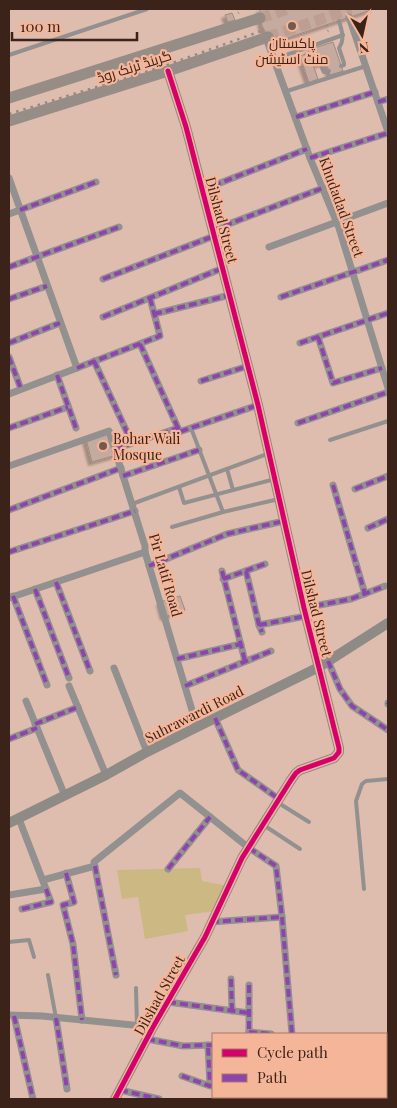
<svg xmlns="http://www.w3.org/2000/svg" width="397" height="1108" viewBox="0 0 397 1108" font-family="'Playfair Display',Cairo,serif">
	<defs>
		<filter id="shadow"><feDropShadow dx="-3.5" dy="3.5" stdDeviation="1" flood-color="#0004"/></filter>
	</defs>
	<rect width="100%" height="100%" fill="#dfbdae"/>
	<path fill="#cbb883" d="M200,868L202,881L229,886L216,911L185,915L188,931L145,939L138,897L122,899L117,870Z"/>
	<g fill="#c5aa9f" stroke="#a2897d" filter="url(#shadow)">
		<path d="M260,9H374L272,43L262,26L260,14Z"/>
		<path d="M232,13L235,20L228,22L225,15Z"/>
		<path d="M333,42L343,71L330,75L326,62L314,66L308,50Z"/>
		<path d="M309,53L318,79L309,83L300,56Z"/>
		<path d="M112,430L120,454L92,462L86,439Z"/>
		<path d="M180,596L185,610L164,617L160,602Z"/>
	</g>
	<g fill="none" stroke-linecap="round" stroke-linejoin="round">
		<g stroke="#be9e90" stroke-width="11" stroke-dasharray="11 5.5" stroke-linecap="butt">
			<path d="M260,18L288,9"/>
			<path d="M268,37L351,9"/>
		</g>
		<g stroke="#938d89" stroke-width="1" stroke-dasharray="2.5 2.5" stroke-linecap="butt">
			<path d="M239,14L237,10L241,9"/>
			<path d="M326,25L329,34"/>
		</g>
		<g stroke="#92918f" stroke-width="4">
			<path d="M339,21C342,31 345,39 339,48L344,63V65L341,66"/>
			<path d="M9,55L147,9"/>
			<path d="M275,59L343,35"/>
			<path d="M320,64L324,72L329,71"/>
			<path d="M287,91L366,66"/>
			<path d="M191,428L223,512"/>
			<path d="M330,440L388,421"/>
			<path d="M227,469L233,490"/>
			<path d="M179,487L184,503L275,479"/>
			<path d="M132,504L267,454"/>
			<path d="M172,527L223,512L279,499"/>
			<path d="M277,802L309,822"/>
			<path d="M265,826L300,849"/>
			<path d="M364,889L356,801L362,784L366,781L388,779"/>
			<path d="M9,942L29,940L34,957"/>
			<path d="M48,975L56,1018"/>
			<path d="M136,988L137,1026"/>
		</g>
		<g stroke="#92918f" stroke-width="7">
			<path d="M349,17L388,132"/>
			<path d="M266,38L310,158L339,228L388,388"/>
			<path d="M378,102L388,99"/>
			<path d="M296,117L375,92"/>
			<path d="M310,158L388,133"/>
			<path d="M9,178L77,368L9,394"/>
			<path d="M202,190L307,149"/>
			<path d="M9,214L96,182"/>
			<path d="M213,230L323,188"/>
			<path d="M269,247L388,203"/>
			<path d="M9,267L119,227"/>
			<path d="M103,279L214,236"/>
			<path d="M281,297L388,260"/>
			<path d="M9,299L47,286"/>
			<path d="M154,314L230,295"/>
			<path d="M103,317L223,268"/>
			<path d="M318,337L333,383L382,368"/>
			<path d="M9,343L60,323"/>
			<path d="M300,343L388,313"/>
			<path d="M140,344L178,428"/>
			<path d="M9,357L21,389"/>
			<path d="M94,361L132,443"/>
			<path d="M77,368L160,336L150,298"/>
			<path d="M57,375L76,428"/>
			<path d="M201,381L248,366"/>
			<path d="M298,423L388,392"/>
			<path d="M9,428L68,407"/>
			<path d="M115,449L178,428L179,432L258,405"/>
			<path d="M9,466L109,431L145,546V552L197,727"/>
			<path d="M123,476L199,450"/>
			<path d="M333,485L365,594"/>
			<path d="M355,489L388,476"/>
			<path d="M9,510L121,468"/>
			<path d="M368,528L388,519"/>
			<path d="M9,552L135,511"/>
			<path d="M149,566L227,534L284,521"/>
			<path d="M222,571L245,661"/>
			<path d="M246,571L259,625L262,632"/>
			<path d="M223,579L265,564"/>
			<path d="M56,582L90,671"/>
			<path d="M35,589L69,678"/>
			<path d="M13,596L47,685"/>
			<path d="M9,598L145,552"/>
			<path d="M304,608L351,599L385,586"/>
			<path d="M259,625L306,616"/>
			<path d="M177,659L241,644"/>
			<path d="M328,661L340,689L352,706L388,730"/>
			<path d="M114,668L147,752"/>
			<path d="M69,686L106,775"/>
			<path d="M185,686L271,651"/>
			<path d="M26,701L65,796"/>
			<path d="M388,703V704"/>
			<path d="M215,718L238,770L279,799"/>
			<path d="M35,724L78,707"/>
			<path d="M9,739L37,728"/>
			<path d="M19,819L51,902L22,909"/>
			<path d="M168,869L210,817"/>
			<path d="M66,873L74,902L63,905L73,944L82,1020"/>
			<path d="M43,880L95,866"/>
			<path d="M9,895L46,889"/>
			<path d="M211,922L282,917"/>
			<path d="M116,975L94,862L180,793L249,848L276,866L282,917L292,1034"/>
			<path d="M231,979L232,1011"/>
			<path d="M249,985V1034"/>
			<path d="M168,1002L249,1013"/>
			<path d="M9,1015L42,1016L153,1027"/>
			<path d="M14,1016L33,1099"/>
			<path d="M56,1018L67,1089"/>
			<path d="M249,1032L271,1034"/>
			<path d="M147,1039L183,1046L213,1045"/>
			<path d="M182,1076L210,1086L208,1045"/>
			<path d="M120,1090L159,1099"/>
		</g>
		<g stroke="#8e8a86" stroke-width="10">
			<path d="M9,823L106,775L147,752L197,727L319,667L388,623"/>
			<path d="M115,1099L153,1027L205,937L242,858L291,780L296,773L300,770L334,758L339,752V748L304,608L258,405L186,127L168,71"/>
		</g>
		<g stroke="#978d87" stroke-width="11">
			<path d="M9,98L260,18"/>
			<path d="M9,121L168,71L268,37"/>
		</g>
		<path stroke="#938a84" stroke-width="2.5" stroke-dasharray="2.5 5" stroke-linecap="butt" d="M9,114L164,66L264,30"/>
		<g stroke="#8e44ad" stroke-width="4" stroke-dasharray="8 4" stroke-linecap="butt">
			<path d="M378,102L388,99"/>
			<path d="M296,117L375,92"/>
			<path d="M310,158L388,133"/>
			<path d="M202,190L307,149"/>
			<path d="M20,210L96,182"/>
			<path d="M213,230L323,188"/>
			<path d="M9,267L119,227"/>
			<path d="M103,279L214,236"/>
			<path d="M281,297L388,260"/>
			<path d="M9,299L47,286"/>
			<path d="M154,314L230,295"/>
			<path d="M103,317L223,268"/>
			<path d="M318,337L333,383L382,368"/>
			<path d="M9,343L60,323"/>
			<path d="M300,343L388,313"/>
			<path d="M140,344L178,428"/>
			<path d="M9,357L21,389"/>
			<path d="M94,361L132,443"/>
			<path d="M77,368L160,336L150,298"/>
			<path d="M57,375L76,428"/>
			<path d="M201,381L248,366"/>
			<path d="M298,423L388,392"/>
			<path d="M9,428L68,407"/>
			<path d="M115,449L178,428L179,432L258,405"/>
			<path d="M123,476L199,450"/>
			<path d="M333,485L365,594"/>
			<path d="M355,489L388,476"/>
			<path d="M9,510L121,468"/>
			<path d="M368,528L388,519"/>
			<path d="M9,552L135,511"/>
			<path d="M149,566L227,534L284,521"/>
			<path d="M222,571L245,661"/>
			<path d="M246,571L259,625L262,632"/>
			<path d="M223,579L265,564"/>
			<path d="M56,582L90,671"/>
			<path d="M35,589L69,678"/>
			<path d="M13,596L47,685"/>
			<path d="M304,608L351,599L385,586"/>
			<path d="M259,625L306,616"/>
			<path d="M177,659L241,644"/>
			<path d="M328,661L340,689L352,706L388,730"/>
			<path d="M185,686L271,651"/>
			<path d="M388,703V704"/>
			<path d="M215,718L238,770L279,799"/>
			<path d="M35,724L78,707"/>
			<path d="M9,739L37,728"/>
			<path d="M249,848L276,866L282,917L292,1034"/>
			<path d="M95,866L116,975"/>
			<path d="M168,869L210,817"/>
			<path d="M66,873L74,902L63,905L73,944L82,1020"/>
			<path d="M22,909L51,902L46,889"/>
			<path d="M211,922L282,917"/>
			<path d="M231,979L232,1011"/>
			<path d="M249,985V1034"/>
			<path d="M168,1002L249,1013"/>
			<path d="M14,1016L33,1099"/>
			<path d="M56,1018L67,1089"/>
			<path d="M249,1032L271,1034"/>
			<path d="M147,1039L183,1046L213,1045"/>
			<path d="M182,1076L210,1086L208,1045"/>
			<path d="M120,1090L159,1099"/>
		</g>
		<defs>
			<path id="cycleway" d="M115,1099L153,1027L205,937L242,858L291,780L296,773L300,770L334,758L339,752V748L304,608L258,405L186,127L168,71"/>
		</defs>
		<use href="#cycleway" stroke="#f4b599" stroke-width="8"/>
		<use href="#cycleway" stroke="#d6006c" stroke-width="5"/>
	</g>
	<g fill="#74594d" stroke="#f4b599" stroke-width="2">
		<circle cx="292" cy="26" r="5"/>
		<circle cx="103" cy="446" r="5"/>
	</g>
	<g text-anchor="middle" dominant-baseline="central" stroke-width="4.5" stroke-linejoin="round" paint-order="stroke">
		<g font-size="14" fill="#3b2319" stroke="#f4b599">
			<text x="292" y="42">پاکستان<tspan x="292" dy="16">منٹ اسٹیشن</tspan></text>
			<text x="113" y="438" text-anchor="start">Bohar Wali<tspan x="113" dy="16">Mosque</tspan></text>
		</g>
		<g font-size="14" fill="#3b2319" stroke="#f4b599">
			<text transform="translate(134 66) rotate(-18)">گرینڈ ٹرنک روڈ</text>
			<text transform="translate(342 207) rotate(70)">Khudadad Street</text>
			<text transform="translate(222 220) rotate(75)">Dilshad Street</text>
			<text transform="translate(166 575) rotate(74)">Pir Latif Road</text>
			<text transform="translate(317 613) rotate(76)">Dilshad Street</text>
			<text transform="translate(194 714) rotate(-27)">Suhrawardi Road</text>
			<text transform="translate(159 995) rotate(-61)">Dilshad Street</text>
		</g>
	</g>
	<rect width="397" height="1108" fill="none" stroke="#3b2319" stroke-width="20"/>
	<rect x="212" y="1033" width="175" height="65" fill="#f4b599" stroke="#aa7b66"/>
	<rect x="222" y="1049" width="25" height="8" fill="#d6006c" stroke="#aa7b66"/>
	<text x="257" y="1058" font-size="15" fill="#3b2319">Cycle path</text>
	<rect x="222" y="1074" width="25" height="8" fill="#8e44ad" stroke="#aa7b66"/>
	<text x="257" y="1083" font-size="15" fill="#3b2319">Path</text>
	<g transform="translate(362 35) rotate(171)" stroke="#f4b599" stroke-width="4" paint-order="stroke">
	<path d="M0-4L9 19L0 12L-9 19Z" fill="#3b2319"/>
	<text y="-8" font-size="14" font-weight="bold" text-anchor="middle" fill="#3b2319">N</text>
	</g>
	<path d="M12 32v8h125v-8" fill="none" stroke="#3b2319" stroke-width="2.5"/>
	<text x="20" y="32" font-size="15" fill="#3b2319" stroke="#f4b599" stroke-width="4" paint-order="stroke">100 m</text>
</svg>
